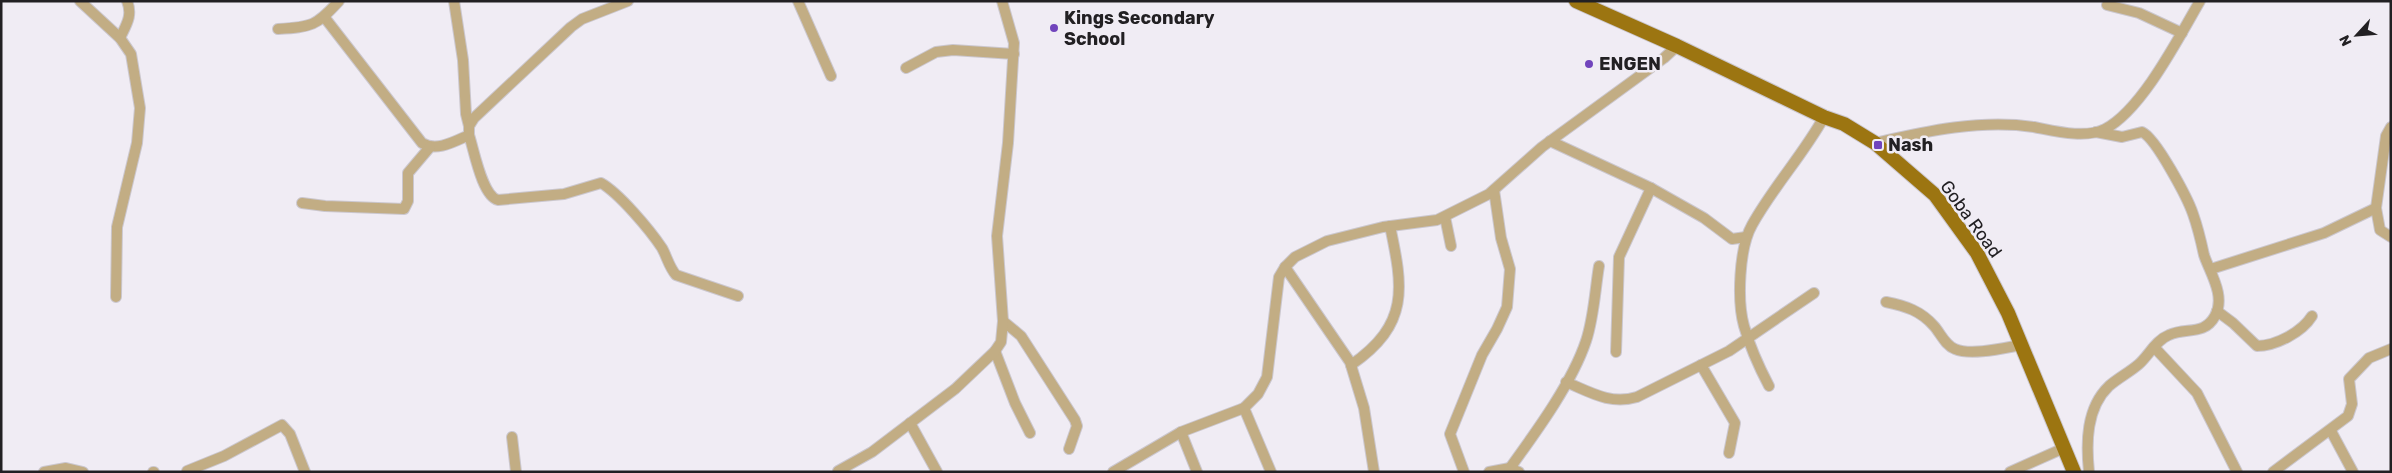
<svg xmlns="http://www.w3.org/2000/svg" width="2392" height="473" viewBox="0 0 2392 473" font-family="Rubik,sans-serif">
	<rect width="100%" height="100%" fill="#f0ecf4"/>
	<g fill="none" stroke-linecap="round" stroke-linejoin="round">
		<defs>
			<g id="minor">
				<path d="M80,1L120,38L131,54L140,108L137,143L117,227L116,297"/>
				<path d="M454,1L463,60L466,114L469,126"/>
				<path d="M628,1L582,19L571,27L474,118L469,126V135C474,150 482,196 498,200L564,194L601,183C619,193 650,230 662,248C667,257 669,267 676,275L738,296"/>
				<path d="M798,1L831,76"/>
				<path d="M2107,5L2139,13L2182,33"/>
				<path d="M325,18L422,143C437,152 455,141 469,135"/>
				<path d="M278,29C312,27 316,26 339,1"/>
				<path d="M120,38C126,25 133,16 127,1"/>
				<path d="M906,68L936,52L953,50L1014,54"/>
				<path d="M2391,127L2386,136L2376,208L2380,230L2391,237"/>
				<path d="M1550,141L1651,188L1704,218L1732,239L1746,237"/>
				<path d="M1875,143C1927,131 1981,119 2034,127C2055,131 2085,139 2105,129C2142,110 2179,37 2200,1"/>
				<path d="M302,203L325,206L404,209L408,201V173L430,147"/>
				<path d="M1445,217L1451,246"/>
				<path d="M1285,267L1350,362L1364,408L1374,472"/>
				<path d="M2211,269L2324,233L2376,208"/>
				<path d="M1886,302C1906,306 1921,311 1934,326C1941,334 1945,345 1955,349C1971,356 2004,348 2021,345"/>
				<path d="M2217,311L2233,323L2257,346C2276,346 2302,332 2312,316"/>
				<path d="M1003,321L1021,336L1075,420L1077,426L1069,449"/>
				<path d="M2154,347L2197,393L2237,472"/>
				<path d="M995,351L1015,403L1030,433"/>
				<path d="M1616,352L1619,257L1651,188"/>
				<path d="M1351,365C1410,324 1403,288 1390,226"/>
				<path d="M1701,365L1735,423L1729,453"/>
				<path d="M1566,382C1590,392 1610,405 1637,397L1729,351L1814,293"/>
				<path d="M1769,386C1759,367 1750,347 1744,326C1737,301 1739,248 1752,225C1773,187 1803,155 1824,117"/>
				<path d="M910,423L937,472"/>
				<path d="M2331,431L2353,472"/>
				<path d="M1181,432L1197,472"/>
				<path d="M512,437L516,472"/>
				<path d="M1510,468C1536,432 1572,383 1586,341C1594,317 1595,290 1599,266"/>
				<path d="M187,471L224,456L282,425L290,434L305,472"/>
				<path d="M838,471L872,452L955,389L995,351L1001,342L1003,321L997,236L1008,143L1014,43L1002,1"/>
				<path d="M44,472L66,468L83,472"/>
				<path d="M153,472H154"/>
				<path d="M1113,472L1181,432L1244,408"/>
				<path d="M1271,472L1244,408L1258,394L1267,377L1279,277L1285,267L1295,257L1327,241L1383,227L1437,220L1489,194L1542,147L1664,58L1677,46"/>
				<path d="M1464,472L1450,434L1482,355L1497,329L1507,307L1510,269L1501,238L1494,190"/>
				<path d="M1489,472L1510,468L1519,472"/>
				<path d="M2010,472L2064,448"/>
				<path d="M2089,472C2086,443 2086,408 2109,386C2118,378 2130,372 2139,364C2149,355 2156,340 2169,335C2186,327 2204,336 2215,316C2226,296 2210,273 2204,255C2201,241 2198,228 2193,214C2188,199 2156,138 2142,132L2122,137L2096,132"/>
				<path d="M2273,472L2348,416L2352,404L2349,379L2369,358L2391,349"/>
			</g>
			<path id="major" d="M1576,1L1677,46L1824,117L1844,124L1875,143L1935,195L1977,253L2008,313L2074,472"/>
		</defs>
		<use href="#minor" stroke="#cbc7ce" stroke-width="12"/>
		<use href="#major" stroke="#cbc7ce" stroke-width="16"/>
		<use href="#minor" stroke="#c2ad84" stroke-width="10"/>
		<use href="#major" stroke="#9c7511" stroke-width="14"/>
	</g>
	<g fill="#7144bc" stroke="#f0ecf4" stroke-width="2">
		<circle cx="1054" cy="28" r="5"/>
		<circle cx="1589" cy="64" r="5"/>
		<rect x="1873" y="140" width="10" height="10" rx="2.5"/>
	</g>
	<g text-anchor="middle" dominant-baseline="central" stroke-width="5" stroke-linejoin="round" paint-order="stroke">
		<g font-size="18" font-weight="bold" fill="#222023" stroke="#f0ecf4" text-anchor="start">
			<text x="1064" y="18">Kings Secondary<tspan x="1064" dy="21">School</tspan></text>
			<text x="1599" y="64">ENGEN</text>
			<text x="1888" y="145">Nash</text>
		</g>
		<g font-size="18" fill="#222023" stroke="#f0ecf4">
			<text transform="translate(1971 219) rotate(54)">Goba Road</text>
		</g>
	</g>
	<rect width="2392" height="473" fill="none" stroke="#222023" stroke-width="5"/>
	<g transform="translate(2357 35) rotate(244)" stroke="#f0ecf4" stroke-width="4" paint-order="stroke">
	<path d="M0-4L9 19L0 12L-9 19Z" fill="#222023"/>
	<text y="-8" font-size="14" font-weight="bold" text-anchor="middle" fill="#222023">N</text>
	</g>
</svg>
